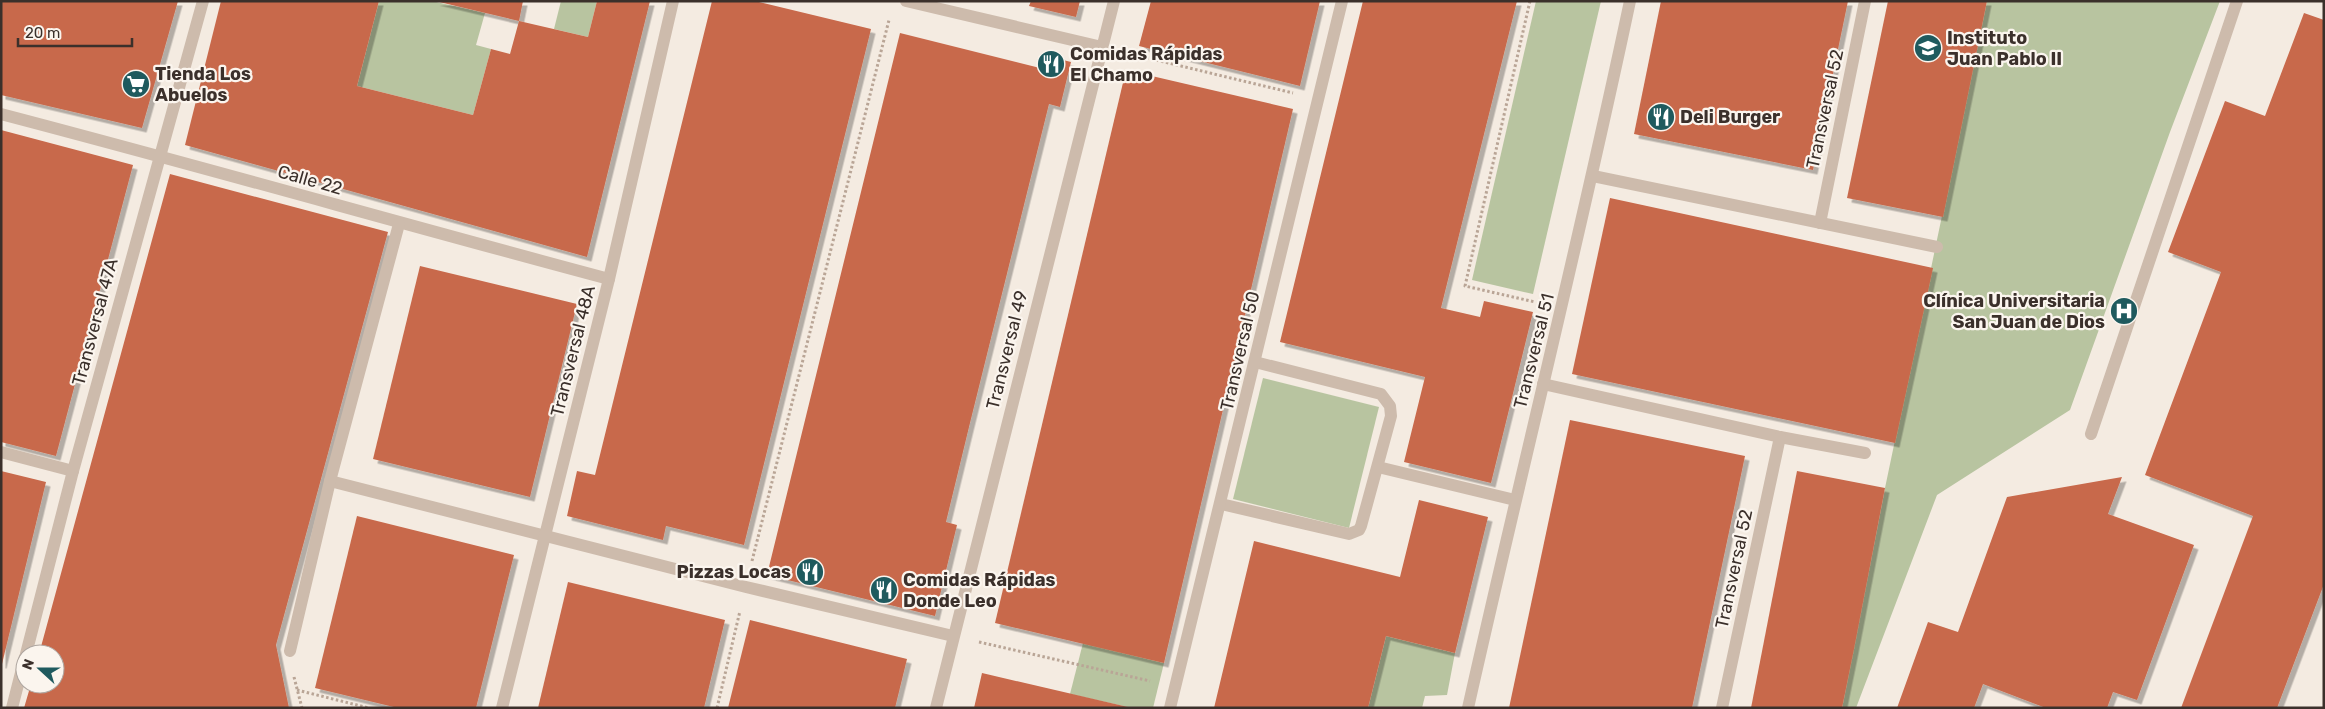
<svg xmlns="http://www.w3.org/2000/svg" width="2325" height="709" viewBox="0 0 2325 709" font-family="Rubik,sans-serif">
	<defs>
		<filter id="shadow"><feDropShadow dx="4.5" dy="4.5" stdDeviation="0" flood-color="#0004"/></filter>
	</defs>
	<rect width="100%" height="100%" fill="#f4ebe1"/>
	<g fill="#b8c4a0">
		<path d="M379,1H432L485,13L476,45L491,49L473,115L357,86Z"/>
		<path d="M561,1H597L588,37L554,29Z"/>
		<path d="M1536,1H1601L1533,294L1472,280Z"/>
		<path d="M1987,1H2220L2170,132L2070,410L1937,495L1856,708H1842L1885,488Z"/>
		<path d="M1263,378L1379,407L1349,528L1233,499Z"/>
		<path d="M1386,636L1455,653L1447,695L1425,696L1422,708H1368Z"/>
		<path d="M1083,643L1164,663L1153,708H1132L1070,694Z"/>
	</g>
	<g fill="#c8694b" filter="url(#shadow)">
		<path d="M1,1H178L142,128L1,95Z"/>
		<path d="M221,1H379L357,86L473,115L491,49L510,54L519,21L588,37L597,1H650L587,257L185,145Z"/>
		<path d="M435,1H523L519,21Z"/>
		<path d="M712,1H755L871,29L744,545L666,526L663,540L567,516L577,471L595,475Z"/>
		<path d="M1031,1H1080L1076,17L1029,6Z"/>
		<path d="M1151,1H1320L1300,86L1139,46Z"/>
		<path d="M1363,1H1517L1441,308L1480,317L1484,301L1533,312L1491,483L1404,462L1425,377L1280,342Z"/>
		<path d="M1661,1H1848L1813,170L1634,134Z"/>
		<path d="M1888,1H1987L1943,217L1847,198Z"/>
		<path d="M2304,13L2324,20V584L2277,708H2181L2253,516L2145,475L2221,272L2168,252L2225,101L2265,116Z"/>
		<path d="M900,33L1040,68L1043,55L1071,62L1060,107L1049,104L969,427L946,522L957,525L935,616L767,575Z"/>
		<path d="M1126,70L1293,109L1164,663L995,623Z"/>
		<path d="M1,130L133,165L56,456L1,442Z"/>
		<path d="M170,174L388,232L276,645L289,708H24L31,684H55V654H39Z"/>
		<path d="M1610,198L1933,268L1895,443L1572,374Z"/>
		<path d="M420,266L577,304L530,497L373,459Z"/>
		<path d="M1570,420L1745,456L1692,708H1509Z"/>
		<path d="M1,471L46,482L2,664H1Z"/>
		<path d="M1797,471L1885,488L1854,649L1842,708H1751Z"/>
		<path d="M2122,477L2108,514L2194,545L2137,700L2113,692L2107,708H2046L1983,684L1974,708H1897L1928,622L1958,632L2007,497Z"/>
		<path d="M1419,500L1488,517L1455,653L1386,636L1368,708H1214L1254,541L1400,577Z"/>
		<path d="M357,516L514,555L476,708H398L315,688Z"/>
		<path d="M568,582L725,620L704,708H538Z"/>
		<path d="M750,620L907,659L895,708H728Z"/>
		<path d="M982,673L1128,707V708H974Z"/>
	</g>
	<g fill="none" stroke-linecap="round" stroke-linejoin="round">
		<g stroke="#b9a596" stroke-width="3" stroke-dasharray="2.5 2.5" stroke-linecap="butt">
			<path d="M1530,1L1465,286L1535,302"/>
			<path d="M1127,53L1293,93"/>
			<path d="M752,561L889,20"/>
			<path d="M979,642L1150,681"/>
			<path d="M294,677L302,708"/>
			<path d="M297,690L369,708"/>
			<path d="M717,708L740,611"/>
		</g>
		<g stroke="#cdbbac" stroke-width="12">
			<path d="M906,1L1102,47"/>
			<path d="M1,114C204,167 406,225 609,279"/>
			<path d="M1593,176L1937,247"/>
			<path d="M1820,223L1865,1"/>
			<path d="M1543,384L1780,437L1865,453"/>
			<path d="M2091,434L2237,1"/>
			<path d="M1,452L73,471"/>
			<path d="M1378,467L1515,500"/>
			<path d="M330,481L746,587L953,636"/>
			<path d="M1221,504L1349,534L1359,530L1361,526L1391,416L1390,406L1381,394L1255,362"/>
			<path d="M290,651L330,481L399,224"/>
			<path d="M26,654L73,471L203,1"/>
			<path d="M12,708L25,657"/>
			<path d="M502,708L609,279L673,1"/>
			<path d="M936,708L1114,1"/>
			<path d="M1170,708L1342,1"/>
			<path d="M1468,708C1521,472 1580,238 1630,1"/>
			<path d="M1722,708L1780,437"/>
		</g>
	</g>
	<defs>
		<symbol id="school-disc" viewBox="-11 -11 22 22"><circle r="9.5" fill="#1f5a5e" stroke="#fbf5ee"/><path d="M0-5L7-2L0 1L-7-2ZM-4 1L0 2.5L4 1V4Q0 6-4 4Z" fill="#fff"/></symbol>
		<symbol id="restaurant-disc" viewBox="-11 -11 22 22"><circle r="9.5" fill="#1f5a5e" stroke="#fbf5ee"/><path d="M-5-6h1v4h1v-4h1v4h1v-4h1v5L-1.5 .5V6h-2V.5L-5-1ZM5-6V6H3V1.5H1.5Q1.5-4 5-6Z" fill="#fff"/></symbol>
		<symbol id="supermarket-disc" viewBox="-11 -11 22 22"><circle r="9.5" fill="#1f5a5e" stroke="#fbf5ee"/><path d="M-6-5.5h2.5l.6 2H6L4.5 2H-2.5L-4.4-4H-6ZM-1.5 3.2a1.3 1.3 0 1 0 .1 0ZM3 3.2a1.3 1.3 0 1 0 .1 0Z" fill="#fff"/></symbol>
		<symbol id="hospital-disc" viewBox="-11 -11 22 22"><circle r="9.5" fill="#1f5a5e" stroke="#fbf5ee"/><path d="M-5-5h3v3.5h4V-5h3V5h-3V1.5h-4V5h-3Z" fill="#fff"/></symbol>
	</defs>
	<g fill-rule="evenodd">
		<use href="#school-disc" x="1912" y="32" width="32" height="32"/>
		<use href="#restaurant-disc" x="1035" y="48" width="32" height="32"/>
		<use href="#supermarket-disc" x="120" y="68" width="32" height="32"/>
		<use href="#restaurant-disc" x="1645" y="101" width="32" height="32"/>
		<use href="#hospital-disc" x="2108" y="295" width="32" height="32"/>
		<use href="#restaurant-disc" x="794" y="556" width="32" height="32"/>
		<use href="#restaurant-disc" x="868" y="574" width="32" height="32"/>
	</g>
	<g text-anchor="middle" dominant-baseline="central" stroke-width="4.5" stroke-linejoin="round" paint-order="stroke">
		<g font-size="18" font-weight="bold" fill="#3b302b" stroke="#fbf5ee" text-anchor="start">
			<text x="1947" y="38">Instituto<tspan x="1947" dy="21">Juan Pablo II</tspan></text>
			<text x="1070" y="54">Comidas Rápidas<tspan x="1070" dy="21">El Chamo</tspan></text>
			<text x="155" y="74">Tienda Los<tspan x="155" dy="21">Abuelos</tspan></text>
			<text x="1680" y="117">Deli Burger</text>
			<text x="2105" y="301" text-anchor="end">Clínica Universitaria<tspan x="2105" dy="21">San Juan de Dios</tspan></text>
			<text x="791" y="572" text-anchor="end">Pizzas Locas</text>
			<text x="903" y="580">Comidas Rápidas<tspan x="903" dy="21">Donde Leo</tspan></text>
		</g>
		<g font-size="18" fill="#3b302b" stroke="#fbf5ee">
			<text transform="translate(1825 109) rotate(-78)">Transversal 52</text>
			<text transform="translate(310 180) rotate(16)">Calle 22</text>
			<text transform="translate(95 322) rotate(-75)">Transversal 47A</text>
			<text transform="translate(1007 350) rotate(-76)">Transversal 49</text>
			<text transform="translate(573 351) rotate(-76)">Transversal 48A</text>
			<text transform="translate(1240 351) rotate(-77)">Transversal 50</text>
			<text transform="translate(1534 351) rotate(-76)">Transversal 51</text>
			<text transform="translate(1734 569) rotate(-78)">Transversal 52</text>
		</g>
	</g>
	<rect width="2325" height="709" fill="none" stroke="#3b302b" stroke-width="5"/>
	<g transform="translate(40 669) rotate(291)"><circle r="24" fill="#fbf5ee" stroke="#aea6a0"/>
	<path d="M0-4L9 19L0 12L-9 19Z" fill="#1f5a5e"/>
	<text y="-8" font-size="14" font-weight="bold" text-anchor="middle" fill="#3b302b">N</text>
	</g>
	<path d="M18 38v8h114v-8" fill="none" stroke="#3b302b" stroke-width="2.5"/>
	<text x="25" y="38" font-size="15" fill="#3b302b" stroke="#fbf5ee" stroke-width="4" paint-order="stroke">20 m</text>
</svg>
